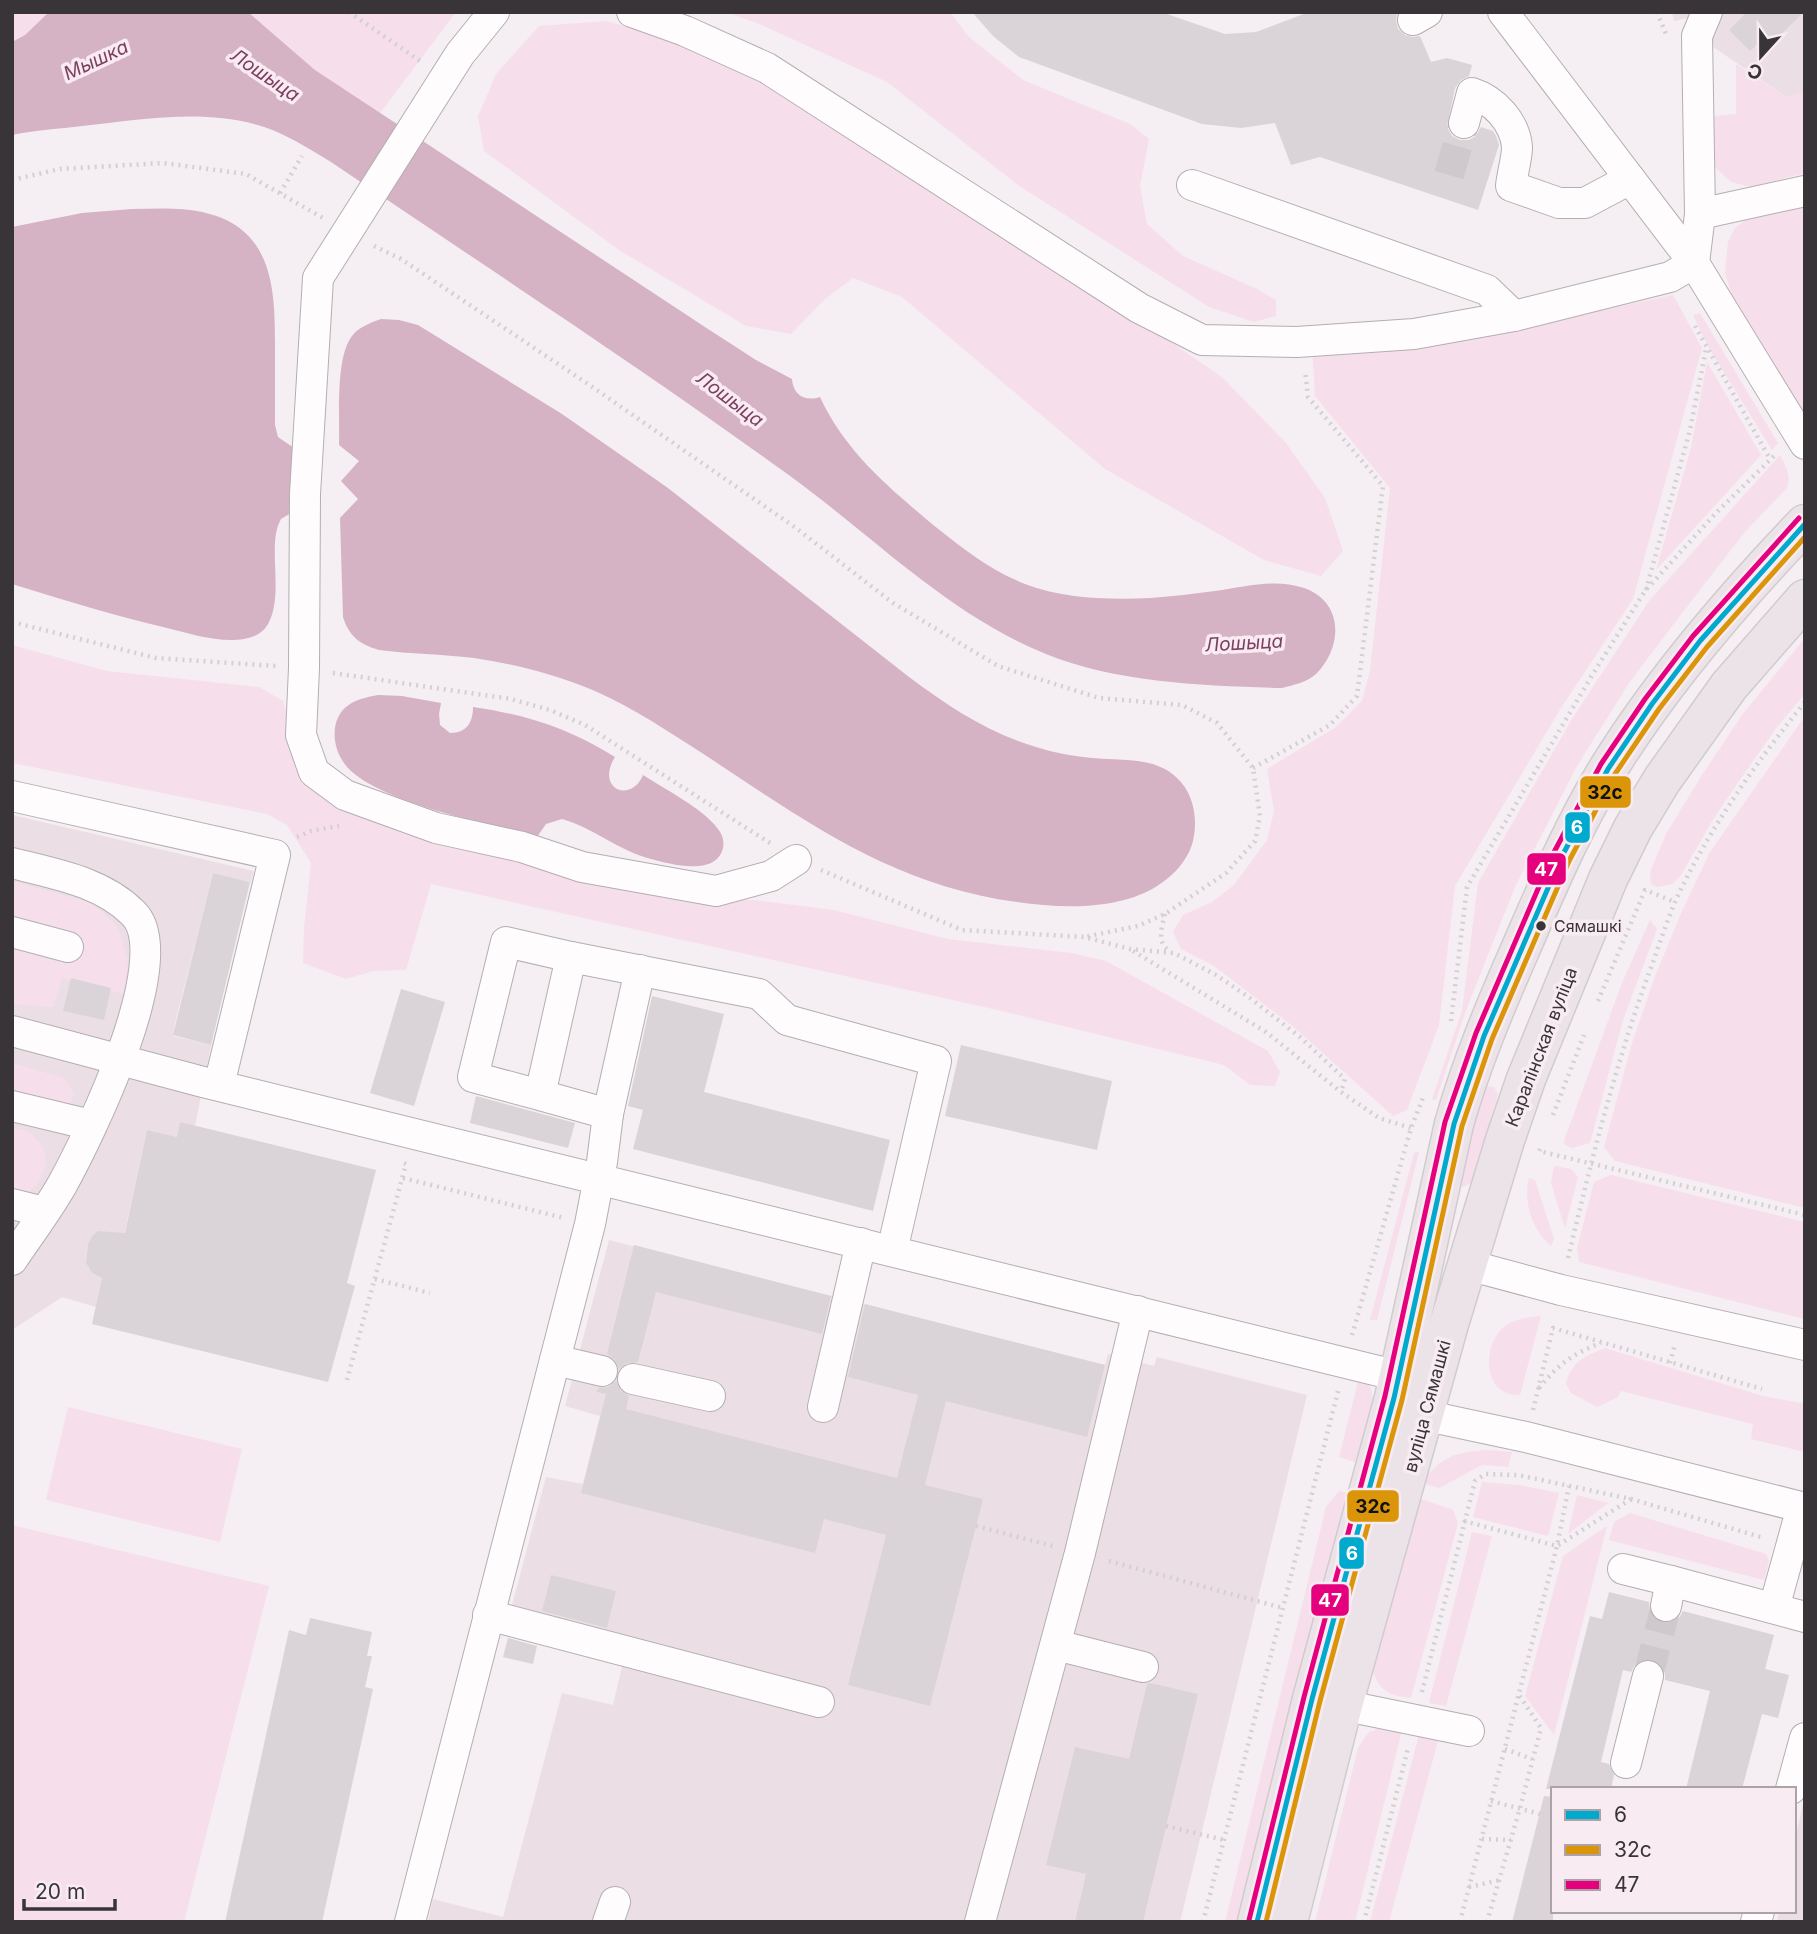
<svg xmlns="http://www.w3.org/2000/svg" width="1817" height="1934" viewBox="0 0 1817 1934" font-family="Inter,sans-serif">
	<rect width="100%" height="100%" fill="#f5eef2"/>
	<g fill="#ecdee5">
		<path d="M1672,12H1805V92L1786,97L1709,44L1688,18L1674,21Z"/>
		<path d="M12,815L254,871L251,882L213,873L175,1023L173,1036L211,1045L195,1126L180,1122L177,1137L147,1130L124,1236L98,1231L92,1236L88,1244L86,1263L92,1273L102,1278L96,1307L62,1297L12,1330Z"/>
		<path d="M609,1240L1105,1365L1108,1354L1154,1366L1157,1357L1307,1395L1180,1922H428L433,1899L503,1917L562,1693L613,1705L629,1636L512,1605L546,1477L583,1484L600,1416L565,1406Z"/>
		<path d="M1805,1795V1922H1777L1779,1911H1794V1843Z"/>
	</g>
	<g fill="#f7deeb">
		<path d="M12,12H49L25,35L12,42Z"/>
		<path d="M248,12H456L380,113L315,70Z"/>
		<path d="M726,12H950L969,37L1023,80L1130,124L1149,139L1140,186L1147,224L1183,256L1257,289L1276,300V316L1254,322L1209,307L1018,185L887,82L757,23Z"/>
		<path d="M606,21L692,44L756,77L1065,270L1222,377L1286,443L1325,498L1343,551L1321,576L1264,560L1105,469L902,297L853,278L825,299L791,334L746,326L619,250L484,151L478,116L496,74L539,26Z"/>
		<path d="M1736,64L1786,97L1805,92V173L1751,187L1731,182L1715,167L1714,116L1736,114Z"/>
		<path d="M1805,202V414L1803,415L1734,302L1725,273L1728,242L1735,228L1755,213Z"/>
		<path d="M1673,295L1702,348L1633,599L1561,708L1455,886L1439,1025L1407,1110L1393,1116L1295,1028L1214,966L1181,949L1173,932L1183,915L1212,902L1234,885L1267,840L1274,811L1267,769L1336,727L1362,701L1370,671L1390,488L1315,396L1312,347L1349,350L1422,349Z"/>
		<path d="M1700,313L1778,443L1772,450L1709,348L1693,315Z"/>
		<path d="M1707,362L1761,455L1656,570L1691,448Z"/>
		<path d="M1780,455C1786,466 1791,475 1787,488L1744,533L1676,621L1629,683L1577,766L1515,887L1465,1013L1436,1100L1432,1099L1462,1011L1478,883L1572,719L1649,601Z"/>
		<path d="M1805,638V694L1777,727L1737,784L1714,818L1681,875L1672,884L1658,887L1651,884L1650,872L1666,834L1702,775L1742,715Z"/>
		<path d="M12,645L107,671L259,687L283,701L292,734L346,808L405,834L463,846L570,878L713,898L754,900L834,910L948,939L1072,953L1106,961L1268,1051L1280,1072L1275,1086L1250,1085L1224,1065L993,1009L431,884L406,970L373,971L346,979L303,963L304,928L311,863L287,825L267,814L12,763Z"/>
		<path d="M1805,716V1208L1615,1161L1604,1147L1632,1043L1654,979L1682,911L1710,852Z"/>
		<path d="M12,881L92,903L118,927L128,961L124,994L62,978L53,1007L12,1004V946L52,958L12,928Z"/>
		<path d="M1650,920L1657,929L1623,1020L1590,1143L1572,1148L1564,1144L1565,1138L1622,983Z"/>
		<path d="M12,1063L64,1078L74,1094L68,1109L12,1097Z"/>
		<path d="M1485,1086L1494,1087L1498,1094L1471,1183L1463,1187L1456,1183Z"/>
		<path d="M12,1128L30,1132L43,1147L46,1163L38,1184L19,1199H12Z"/>
		<path d="M1419,1152L1377,1320H1370L1414,1153Z"/>
		<path d="M1554,1166L1571,1169L1578,1177L1565,1228L1551,1183Z"/>
		<path d="M1611,1175L1805,1222V1319L1579,1262L1577,1248L1594,1182Z"/>
		<path d="M1529,1178L1535,1180L1554,1239L1551,1246C1532,1230 1523,1202 1529,1178Z"/>
		<path d="M1541,1316L1520,1395C1482,1397 1481,1345 1505,1326C1514,1319 1530,1317 1541,1316Z"/>
		<path d="M1605,1348L1763,1396L1805,1404V1452L1751,1439L1753,1424L1621,1391L1618,1397L1597,1407L1571,1393L1566,1384C1571,1362 1585,1356 1605,1348Z"/>
		<path d="M1360,1374L1371,1388L1374,1403L1361,1464L1339,1457Z"/>
		<path d="M68,1407L242,1449L220,1542L46,1500Z"/>
		<path d="M1486,1450L1512,1452L1508,1467L1482,1465L1439,1488L1422,1483C1440,1457 1456,1452 1486,1450Z"/>
		<path d="M1482,1482L1519,1485L1559,1493L1548,1536L1473,1517Z"/>
		<path d="M1339,1491L1351,1494L1243,1922H1225L1326,1507Z"/>
		<path d="M1577,1495L1608,1503L1568,1534Z"/>
		<path d="M1421,1499L1453,1510L1458,1523L1411,1698C1390,1696 1379,1691 1372,1669Z"/>
		<path d="M1630,1513L1766,1554L1769,1561L1764,1580L1609,1540L1614,1522Z"/>
		<path d="M12,1525L269,1586L184,1922H12Z"/>
		<path d="M1607,1526L1554,1735L1525,1696L1563,1556Z"/>
		<path d="M1472,1532L1492,1536L1446,1706L1429,1703Z"/>
		<path d="M1383,1726L1402,1730L1355,1922H1315L1358,1748L1368,1733Z"/>
		<path d="M1420,1731L1439,1737L1389,1922H1370Z"/>
	</g>
	<g fill="#d5b2c4">
		<path d="M49,12H248L315,70L708,329L756,360L792,379C793,395 805,402 820,397C845,451 887,486 932,524C961,547 989,570 1025,584C1064,599 1111,600 1151,598C1173,596 1194,594 1215,591C1245,587 1274,578 1304,588C1344,602 1343,647 1316,674C1307,682 1294,685 1282,688C1206,686 1117,683 1046,654C947,614 871,534 786,473C637,365 483,265 331,162C306,147 282,131 254,124C199,109 138,120 82,126C59,129 35,130 12,135V42L25,35Z"/>
		<path d="M132,209C156,209 179,207 202,212C272,227 275,286 275,344C275,371 275,398 275,425L278,437L294,448L291,513L281,519C266,545 285,593 268,624C261,637 245,640 231,640C209,640 188,633 167,628C115,616 64,600 12,584V227L82,213Z"/>
		<path d="M381,319L399,320L418,325L562,414L668,488L909,677C948,706 988,733 1036,747C1054,753 1073,756 1092,758C1120,761 1153,756 1176,777C1194,793 1198,819 1193,841C1185,872 1153,893 1124,900C1089,909 1052,907 1017,902C892,885 807,822 705,755C669,732 634,708 595,691C557,675 515,664 474,658C442,654 410,654 379,650C359,644 349,636 343,617L340,518L358,499L341,481L359,461L339,445C340,417 335,358 352,336C359,327 370,323 381,319Z"/>
		<path d="M378,695L402,696L441,703L439,714L440,725L450,733C467,733 473,722 473,707C527,715 568,728 615,757C595,789 631,804 643,775C666,790 695,804 714,824C720,831 725,838 723,848C716,877 670,864 651,859C619,851 592,827 562,819L546,824L537,837C489,824 387,804 351,771C339,760 333,744 335,728C339,704 357,699 378,695Z"/>
	</g>
	<g fill="#dad4d8">
		<path d="M972,12H1161L1225,34L1256,32L1309,12H1397L1396,21L1398,29L1405,35L1412,37L1420,36L1431,62L1447,58L1472,65L1469,76L1461,80L1455,88L1447,127L1452,136L1460,140H1469L1476,136L1481,127L1493,131L1496,136L1499,145L1478,210L1320,157L1291,165L1275,123L1241,128L1202,124L1019,57L993,36Z"/>
		<path d="M1741,12H1804L1773,42L1766,36L1750,51L1729,30L1744,15Z"/>
		<path d="M213,873L250,882L211,1045L173,1035Z"/>
		<path d="M71,978L111,988L104,1020L63,1011Z"/>
		<path d="M401,989L445,1002L414,1106L370,1093Z"/>
		<path d="M652,996L724,1014L704,1092L890,1140L873,1211L633,1149L643,1110L628,1106Z"/>
		<path d="M961,1045L1112,1081L1097,1150L945,1116Z"/>
		<path d="M476,1096L575,1123L568,1148L470,1123Z"/>
		<path d="M180,1122L376,1170L347,1283L355,1286L328,1382L92,1324L102,1278L92,1273L86,1263L88,1244L92,1236L98,1231L125,1233L147,1130L177,1137Z"/>
		<path d="M634,1245L831,1296L822,1334L656,1292L638,1362L627,1363L619,1369L614,1359L607,1354Z"/>
		<path d="M865,1304L1105,1365L1087,1437L946,1401L925,1485L983,1499L930,1706L848,1685L886,1535L824,1519L815,1553L581,1493L606,1394L597,1392L598,1388L608,1387L616,1381L621,1391L629,1396L626,1409L897,1478L918,1395L848,1377Z"/>
		<path d="M551,1575L616,1591L607,1628L542,1611Z"/>
		<path d="M1609,1592L1649,1602L1650,1612L1655,1620L1662,1623L1672,1622L1679,1618L1683,1611L1774,1635L1765,1669L1789,1675L1778,1718L1762,1714L1742,1789H1686L1710,1691L1665,1680V1672L1661,1664L1652,1659H1643L1636,1663L1631,1672L1623,1670L1601,1762L1609,1764L1614,1775L1611,1789H1546L1590,1616L1602,1619Z"/>
		<path d="M310,1618L372,1632L367,1656H372L365,1687L373,1689L322,1922H225L289,1630L306,1635Z"/>
		<path d="M508,1638L537,1646L533,1664L503,1657Z"/>
		<path d="M1150,1683L1198,1694L1143,1922H1075L1086,1874L1046,1865L1075,1747L1129,1759L1147,1684Z"/>
		<path d="M1544,1796L1553,1797V1922H1512Z"/>
	</g>
	<g fill="none" stroke-linecap="round" stroke-linejoin="round">
		<g stroke="#cfc9cd" stroke-width="30" stroke-dasharray="30 15" stroke-linecap="butt">
			<path d="M1449,175L1464,123"/>
			<path d="M1648,1676L1666,1606"/>
		</g>
		<defs>
			<g id="minor">
				<path d="M494,12L460,54L318,278L305,494L304,668L301,735L314,772L345,795L436,828L522,847L582,867L716,891L771,876L796,860"/>
				<path d="M632,12L685,31L767,68L1139,308L1202,340L1297,342L1414,334L1514,316L1670,277L1694,263L1700,214L1697,36L1707,12"/>
				<path d="M1503,12L1694,263L1805,444"/>
				<path d="M1413,20L1427,12"/>
				<path d="M1464,123L1472,93C1494,100 1515,122 1517,147C1517,159 1512,174 1511,186L1559,203H1585L1630,179"/>
				<path d="M1192,185L1487,290L1514,316"/>
				<path d="M1700,214L1805,191"/>
				<path d="M12,796L275,855L219,1085"/>
				<path d="M12,863C54,874 101,881 133,913C178,956 88,1138 62,1185C47,1211 29,1235 12,1260"/>
				<path d="M12,932L68,947"/>
				<path d="M571,957L759,994L787,1020L936,1061L892,1251"/>
				<path d="M12,1031L203,1082L1419,1381"/>
				<path d="M12,1106L91,1125"/>
				<path d="M608,1114L640,970"/>
				<path d="M12,1204L44,1212"/>
				<path d="M1468,1265L1561,1290L1805,1345"/>
				<path d="M555,1360L602,1371"/>
				<path d="M633,1379L710,1396"/>
				<path d="M823,1407L861,1243"/>
				<path d="M1404,1411L1526,1437L1805,1508"/>
				<path d="M1623,1569L1671,1581"/>
				<path d="M1666,1606L1671,1581L1805,1617"/>
				<path d="M1774,1608L1802,1507"/>
				<path d="M488,1615L819,1702"/>
				<path d="M1056,1645L1143,1667"/>
				<path d="M1322,1701L1469,1731"/>
				<path d="M1626,1763L1648,1676"/>
				<path d="M1791,1789L1805,1738"/>
				<path d="M410,1922L590,1224L602,1162L608,1114L540,1095L571,957L506,942L473,1077L540,1095"/>
				<path d="M608,1922L615,1902"/>
				<path d="M980,1922L1080,1553L1138,1311"/>
				<path d="M1756,1922L1759,1911"/>
			</g>
			<g id="major">
				<path d="M1257,1922L1312,1699L1394,1398L1454,1124C1471,1064 1495,1007 1520,950C1547,888 1573,826 1608,769C1663,680 1733,599 1805,524"/>
				<path d="M1288,1922L1343,1705L1449,1324L1505,1140L1526,1079L1608,879L1633,828L1662,780L1729,686L1805,599"/>
			</g>
		</defs>
		<use href="#minor" stroke="#b4aeb1" stroke-width="32"/>
		<use href="#major" stroke="#d0ccce" stroke-width="41"/>
		<g stroke="#d3d0d1" stroke-width="4.5" stroke-dasharray="2 5" stroke-linecap="butt">
			<path d="M349,12L420,61"/>
			<path d="M1657,12L1666,34"/>
			<path d="M12,180L60,169L163,163L246,174L323,218"/>
			<path d="M280,193L302,156"/>
			<path d="M374,246L401,259L588,384L796,528L893,603L998,666L1099,698L1182,705L1217,723L1253,768L1260,816L1255,841L1226,873L1165,914L1138,926L1084,937"/>
			<path d="M1695,326L1770,459"/>
			<path d="M1646,590L1690,430L1706,349"/>
			<path d="M12,622L156,658L276,666"/>
			<path d="M333,673L511,699L550,710L585,725L770,843"/>
			<path d="M1253,768L1330,725L1357,696L1383,486L1308,397L1305,370"/>
			<path d="M297,837L311,831L339,826"/>
			<path d="M821,870L962,930L1084,937L1130,949L1174,953L1216,975L1250,998L1300,1037L1345,1079L1341,1092"/>
			<path d="M1165,914C1162,927 1156,943 1170,951"/>
			<path d="M1133,951L1266,1032L1341,1092L1379,1118L1411,1128"/>
			<path d="M1598,1001L1645,890L1675,902"/>
			<path d="M1451,1021L1467,887L1591,677L1645,591L1716,513L1776,454"/>
			<path d="M1553,1115L1584,1035"/>
			<path d="M1540,1149L1539,1151L1805,1215"/>
			<path d="M403,1178L564,1218"/>
			<path d="M1568,1258C1592,1158 1617,1058 1653,962C1660,942 1667,921 1675,902C1708,830 1755,764 1805,702"/>
			<path d="M375,1279L430,1293"/>
			<path d="M1352,1335L1411,1128L1424,1095"/>
			<path d="M1670,1363L1675,1344"/>
			<path d="M347,1380L406,1164L404,1163"/>
			<path d="M1539,1388C1559,1364 1572,1354 1601,1343"/>
			<path d="M1533,1410L1553,1328L1762,1389"/>
			<path d="M1464,1521L1557,1546L1631,1499"/>
			<path d="M976,1526L1053,1546"/>
			<path d="M1109,1561L1283,1608"/>
			<path d="M1422,1692L1475,1481L1485,1474L1518,1475L1631,1499L1764,1538"/>
			<path d="M1505,1749L1532,1759"/>
			<path d="M1491,1801L1540,1814"/>
			<path d="M1166,1826L1224,1840"/>
			<path d="M1482,1839L1511,1840"/>
			<path d="M1469,1887L1500,1880"/>
			<path d="M1203,1922L1338,1391"/>
			<path d="M1364,1922L1408,1748"/>
			<path d="M1460,1922L1557,1546L1569,1486"/>
			<path d="M1487,1922L1520,1808L1541,1728L1519,1695"/>
		</g>
		<use href="#minor" stroke="#fefcfd" stroke-width="30"/>
		<use href="#major" stroke="#ece3e8" stroke-width="38"/>
		<defs>
			<path id="bus-1" d="M1257,1922L1312,1699L1394,1398L1454,1124L1484,1036L1561,858L1608,769L1652,704L1700,641L1805,524"/>
			<path id="bus-2" d="M1266,1922L1320,1701L1402,1400L1462,1126L1492,1039L1569,861L1615,774L1659,709L1707,647L1805,537"/>
			<path id="bus-3" d="M1249,1920L1304,1697L1385,1396L1445,1122L1476,1033L1553,854L1601,764L1645,699L1693,636L1799,518"/>
		</defs>
		<use href="#bus-1" stroke="#f8ebf2" stroke-width="10"/>
		<use href="#bus-2" stroke="#f8ebf2" stroke-width="10"/>
		<use href="#bus-3" stroke="#f8ebf2" stroke-width="10"/>
		<use href="#bus-1" stroke="#00a9ce" stroke-width="5"/>
		<use href="#bus-2" stroke="#da9508" stroke-width="5"/>
		<use href="#bus-3" stroke="#e5007d" stroke-width="5"/>
	</g>
	<circle fill="#393437" stroke="#f8ebf2" stroke-width="2.5" cx="1541" cy="926" r="6"/>
	<g text-anchor="middle" dominant-baseline="central" stroke-width="7" stroke-linejoin="round" paint-order="stroke">
		<g font-size="16" fill="#393437" stroke="#f8ebf2" text-anchor="start">
			<text x="1554" y="926">Сямашкі</text>
		</g>
		<g font-size="18" fill="#393437" stroke="#f8ebf2">
			<text transform="translate(1541 1047) rotate(-69)">Каралінская вуліца</text>
			<text transform="translate(1427 1406) rotate(-75)">вуліца Сямашкі</text>
		</g>
		<g font-size="19" font-style="italic" fill="#7d4063" stroke="#f8ebf2">
			<text transform="translate(96 60) rotate(-25)">Мышка</text>
			<text transform="translate(265 75) rotate(34)">Лошыца</text>
			<text transform="translate(730 399) rotate(37)">Лошыца</text>
			<text transform="translate(1244 643) rotate(-3)">Лошыца</text>
		</g>
	</g>
	<g stroke="#f8ebf2" stroke-width="2.5">
		<rect x="1579" y="775" width="53" height="34" rx="7" fill="#da9508"/>
		<rect x="1564" y="811" width="27" height="33" rx="7" fill="#00a9ce"/>
		<rect x="1526" y="852" width="41" height="34" rx="7" fill="#e5007d"/>
		<rect x="1346" y="1489" width="54" height="34" rx="7" fill="#da9508"/>
		<rect x="1338" y="1536" width="27" height="34" rx="7" fill="#00a9ce"/>
		<rect x="1310" y="1583" width="40" height="34" rx="7" fill="#e5007d"/>
	</g>
	<g font-size="19" text-anchor="middle" font-weight="bold" fill="#fff">
		<text x="1577" y="834">6</text>
		<text x="1546" y="876">47</text>
		<text x="1352" y="1560">6</text>
		<text x="1330" y="1607">47</text>
	</g>
	<g font-size="19" text-anchor="middle" font-weight="bold" fill="#111">
		<text x="1605" y="799">32с</text>
		<text x="1373" y="1513">32с</text>
	</g>
	<rect width="1817" height="1934" fill="none" stroke="#393437" stroke-width="28"/>
	<rect x="1551" y="1787" width="245" height="126" fill="#f8ebf2" stroke="#aca2a7" stroke-width="2"/>
	<rect x="1565" y="1810" width="35" height="10" fill="#00a9ce" stroke="#aca2a7" stroke-width="2"/>
	<text x="1614" y="1822" font-size="21" fill="#393437">6</text>
	<rect x="1565" y="1845" width="35" height="10" fill="#da9508" stroke="#aca2a7" stroke-width="2"/>
	<text x="1614" y="1857" font-size="21" fill="#393437">32с</text>
	<rect x="1565" y="1880" width="35" height="10" fill="#e5007d" stroke="#aca2a7" stroke-width="2"/>
	<text x="1614" y="1892" font-size="21" fill="#393437">47</text>
	<g transform="translate(1761 56) rotate(201)" stroke="#f8ebf2" stroke-width="5" paint-order="stroke">
	<path d="M0-5L12 26L0 18L-12 26Z" fill="#393437"/>
	<text y="-10" font-size="19" font-weight="bold" text-anchor="middle" fill="#393437">С</text>
	</g>
	<path d="M24 1899v10h91v-10" fill="none" stroke="#393437" stroke-width="3.5"/>
	<text x="35" y="1899" font-size="21" fill="#393437" stroke="#f8ebf2" stroke-width="5" paint-order="stroke">20 m</text>
</svg>
